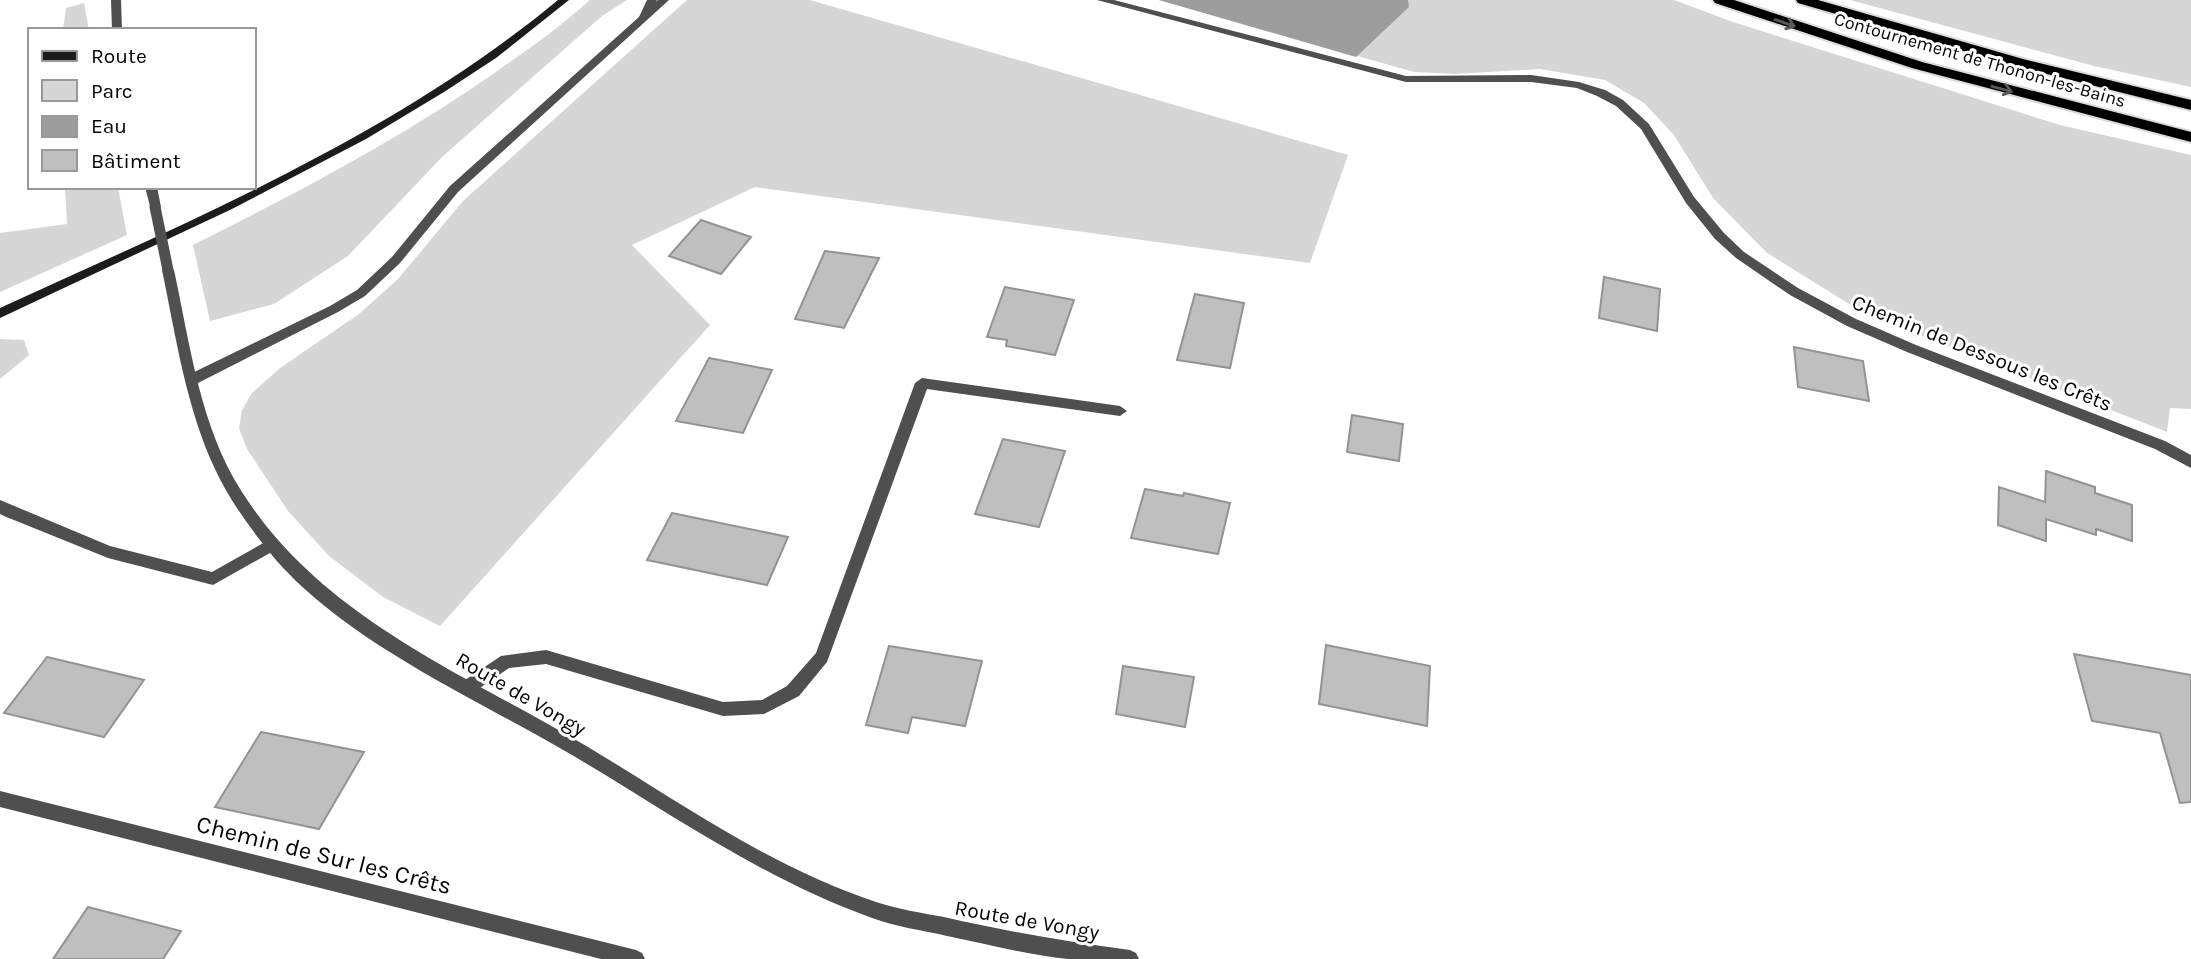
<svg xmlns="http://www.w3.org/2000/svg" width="2191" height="959" viewBox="0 0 2191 959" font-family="Karla,sans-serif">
	<rect width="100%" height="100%" fill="#fff"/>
	<g fill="#d6d6d6">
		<path d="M590,0H627L602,16L442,157L348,256L274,304L210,321L193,245C297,193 398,140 493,74C526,51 560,27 590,0Z"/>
		<path d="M687,0H810L1348,155L1310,263L755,187L632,245L710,325L440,626L383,597L329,556L288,511L247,449L239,428L242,410L252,393L280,368L359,314L398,279L463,201Z"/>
		<path d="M1159,0H1674L1733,22L2060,125L2191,155V409L2170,408L2167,432L1862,312L1767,253L1713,198L1674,135L1644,103L1605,80L1540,69L1455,74L1414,72Z"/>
		<path d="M1850,0H2191V87L2094,66Z"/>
		<path d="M84,3L89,30H63L66,8Z"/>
		<path d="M65,187H118L127,235L0,292V233L67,224Z"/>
		<path d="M0,339L24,340L29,355L0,379Z"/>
	</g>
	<path fill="#9d9d9d" d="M1159,0H1408L1409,7L1356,57Z"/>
	<g fill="#bfbfbf" stroke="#939393" stroke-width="2">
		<path d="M701,220L751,237L721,274L669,256Z"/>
		<path d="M825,251L879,258L844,328L795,319Z"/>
		<path d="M1604,277L1660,289L1657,331L1599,318Z"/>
		<path d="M1005,287L1074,300L1055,355L1006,346L1007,340L987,337Z"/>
		<path d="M1195,294L1244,303L1230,368L1177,360Z"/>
		<path d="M1794,347L1863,361L1869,401L1798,387Z"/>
		<path d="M709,358L772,370L743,433L676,421Z"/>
		<path d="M1352,415L1403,424L1399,461L1347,452Z"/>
		<path d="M1003,439L1065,451L1039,527L975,514Z"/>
		<path d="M2046,471L2095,487V493L2132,505V541L2096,529V535L2046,519V541L1998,525L1999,487L2045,502Z"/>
		<path d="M1145,489L1183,496L1184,493L1230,503L1218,554L1131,538Z"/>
		<path d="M672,513L788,537L767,585L647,560Z"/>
		<path d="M1326,645L1430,666L1427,726L1319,704Z"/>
		<path d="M889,646L982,661L965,726L912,717L908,733L866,725Z"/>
		<path d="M2074,654L2191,675V802L2180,803L2160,733L2092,721Z"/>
		<path d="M47,657L144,680L104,737L4,713Z"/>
		<path d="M1123,666L1194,677L1185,727L1116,714Z"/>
		<path d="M261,732L364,752L319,829L215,807Z"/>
		<path d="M88,907L181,931L163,959H53Z"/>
	</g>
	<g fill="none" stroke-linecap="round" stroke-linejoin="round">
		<defs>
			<g id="trunk">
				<path d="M1713,0H1734L1922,62L2191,132V142L1912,68L1715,3Z"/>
				<path d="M1796,0H1818L2023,59L2191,100V110L2015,66L1798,3Z"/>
			</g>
		</defs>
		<use href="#trunk" stroke="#dbdbdb" stroke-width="4"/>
		<g fill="#4f4f4f" fill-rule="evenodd">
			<path d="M647,0H657L649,17L644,20L639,17Z"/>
			<path d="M922,378L1120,406L1127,411L1120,416L927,389L827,662L799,696L764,714L723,716L546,664L509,668L474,692L468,694L462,692L460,687L462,682L501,656L546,650L723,702L762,700L787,686L816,653L915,383Z"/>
		</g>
		<g fill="#4f4f4f" fill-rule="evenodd">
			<path d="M658,0H669L458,192L400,263L365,296L338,312L198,383H188L186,379L188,375L330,306L357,290L392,257L450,186Z"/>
			<path d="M1097,0H1114L1406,76L1531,75L1579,82L1605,90L1623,100L1649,124L1694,197L1724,233L1744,252L1798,288L1856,319L1916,345L2165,441L2191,455V468L2155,449L1907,352L1847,326L1790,295L1736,258L1715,239L1686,203L1641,129L1616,106L1597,96L1577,88L1531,82H1406Z"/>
			<path d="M0,500L110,546L212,572L267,541L272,539L277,541L279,545L277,549L213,585L108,558L4,516L0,514Z"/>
			<path d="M0,791L636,950L642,953L645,959H601L0,807Z"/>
		</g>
		<g fill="#4f4f4f" fill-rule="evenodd">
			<path d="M111,0H121L122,30H112Z"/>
			<path d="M145,187H157L161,207L159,210H151Z"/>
			<path d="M168,265L174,270C190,344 200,427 242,492C323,619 464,673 588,747C681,803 772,868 876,902C898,909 921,913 944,917C1005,931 1067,942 1130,950L1136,953L1139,959C1115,959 1091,959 1068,959C1028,955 987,944 947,936C922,930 896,927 872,918C763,879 670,813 572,755C472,696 329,635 260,540C243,518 227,495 215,469C186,407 176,337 162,270Z"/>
		</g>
		<path fill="#1c1c1c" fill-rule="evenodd" d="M558,0H569L496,58L444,92L366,139L232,209L0,318V308C192,220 394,136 558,0Z"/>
		<use href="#trunk" fill="#000" fill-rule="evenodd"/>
		<path stroke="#4f4f4f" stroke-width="11" d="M155,207L168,270"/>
	</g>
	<defs><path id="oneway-shaft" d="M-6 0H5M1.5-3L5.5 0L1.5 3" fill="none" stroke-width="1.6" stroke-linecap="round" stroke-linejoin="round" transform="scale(1.75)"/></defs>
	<g stroke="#595959">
		<use href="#oneway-shaft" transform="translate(1785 23) rotate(19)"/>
		<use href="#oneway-shaft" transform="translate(2002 89) rotate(15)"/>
	</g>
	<g text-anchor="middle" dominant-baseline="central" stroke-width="6" stroke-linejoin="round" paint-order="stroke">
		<g font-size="18" fill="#000" stroke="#fff">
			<text transform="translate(1980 60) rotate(16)">Contournement de Thonon-les-Bains</text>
		</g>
		<g font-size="21" fill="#000" stroke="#fff">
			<text transform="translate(1982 353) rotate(22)">Chemin de Dessous les Crêts</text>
			<text transform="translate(521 694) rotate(30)">Route de Vongy</text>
			<text transform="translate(1027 920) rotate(10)">Route de Vongy</text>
		</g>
		<g font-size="24" fill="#000" stroke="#fff">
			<text transform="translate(324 855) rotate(14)">Chemin de Sur les Crêts</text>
		</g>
	</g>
	<rect x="28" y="28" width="228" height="161" fill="#ffffff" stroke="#999999" stroke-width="2"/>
	<rect x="42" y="51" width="35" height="10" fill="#1c1c1c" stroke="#999999" stroke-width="2"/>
	<text x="91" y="63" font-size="21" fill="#000000">Route</text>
	<rect x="42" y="80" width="35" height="21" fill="#d6d6d6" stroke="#999999" stroke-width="2"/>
	<text x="91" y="98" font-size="21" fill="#000000">Parc</text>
	<rect x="42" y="116" width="35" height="21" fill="#9d9d9d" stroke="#999999" stroke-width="2"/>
	<text x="91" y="133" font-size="21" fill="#000000">Eau</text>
	<rect x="42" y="150" width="35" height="21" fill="#bfbfbf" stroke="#999999" stroke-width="2"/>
	<text x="91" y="168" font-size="21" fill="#000000">Bâtiment</text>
</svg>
